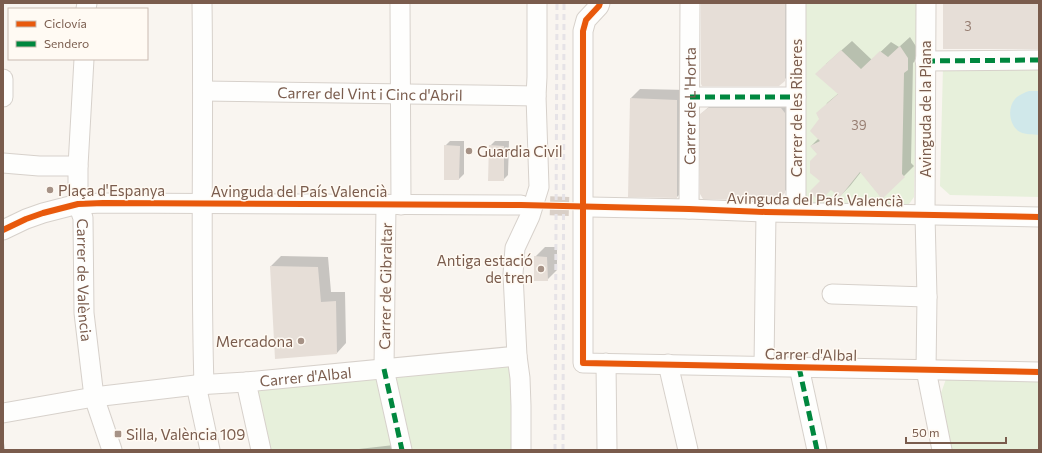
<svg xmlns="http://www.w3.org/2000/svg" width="1042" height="453" viewBox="0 0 1042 453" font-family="Commissioner,sans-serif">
	<rect width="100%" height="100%" fill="#f9f5f0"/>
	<g fill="#e7f0db">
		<path d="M804,3H918L914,197L909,204H813L805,196Z"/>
		<path d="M943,67H1039V197L950,195L940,186Z"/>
		<path d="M511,361L513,450H271L256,382Z"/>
		<path d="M946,379L1039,382V450H951L941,393Z"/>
	</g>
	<path fill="#d0e8ea" d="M1029,91H1039V135C1033,134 1026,135 1020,132C1009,126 1007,108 1015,99C1018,95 1024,93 1029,91Z"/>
	<g fill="#0003">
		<path d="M703,3H794V70L784,80Z"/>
		<path d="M910,37L917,48V59L913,63L911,163L914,166L882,198L861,172L850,186L840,196L822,180L818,154L811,146L819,138L821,119L827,103L839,93L826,64L852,41L872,60L891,42L899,47Z"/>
		<path d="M640,89L687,90V187L677,197L631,98Z"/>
		<path d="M791,99L794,182L784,192L701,114L712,104Z"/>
		<path d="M450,141H464V174L459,179L445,146Z"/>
		<path d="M495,141H509L508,175L503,180L490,146Z"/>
		<path d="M545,247H557V270L547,280L535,257Z"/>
		<path d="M281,256L328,257L331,292H345L346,343L337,353L271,266Z"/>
		<path d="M3,436L5,450H3Z"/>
		<path d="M394,445V450H350Z"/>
	</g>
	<g fill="#e6ded7">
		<path d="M701,3H785V81L779,86H702L701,84Z"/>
		<rect x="943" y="3" width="96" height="46"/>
		<path d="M900,46L908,58V70L904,73L902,174L905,177L882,199L860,172L840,197L831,190L819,202L810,191L820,181L810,173V161L817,154L810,146L820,141L810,131L819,119L816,113L838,94L815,74L841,50L861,69L880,51L888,57Z"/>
		<path d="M630,98L677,100V198L628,197Z"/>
		<path d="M708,108H781L785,113V193L776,201L703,199L700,194V114Z"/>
		<path d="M444,145L460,146L459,180H444Z"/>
		<path d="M489,145L504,146V181H488Z"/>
		<path d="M534,256L547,257L548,281H534Z"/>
		<path d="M270,266L318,267L321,302L336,301L337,354L275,359Z"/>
	</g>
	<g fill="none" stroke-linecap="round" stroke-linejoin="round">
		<path stroke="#d9cfc7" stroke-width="19" stroke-dasharray="19 10" stroke-linecap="butt" d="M521,205L590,207"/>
		<defs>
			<g id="minor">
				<path d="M202,3C204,130 200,257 204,385"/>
				<path d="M400,3L401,205"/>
				<path d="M600,3L599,6L586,20L583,31V363L1039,372"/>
				<path d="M926,3L925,215L927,297L926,370L942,450"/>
				<path d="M86,9L87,3"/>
				<path id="s1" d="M84,59L78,166V204L83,218L84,313L94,397L112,450"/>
				<path d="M925,61L1039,60"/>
				<path d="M3,79V97"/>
				<path id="s2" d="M203,91L536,96"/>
				<path d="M690,97H796"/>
				<path d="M3,163L39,166H78"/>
				<path d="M386,204L384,369L402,450"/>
				<path d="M590,207L689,209L766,212L1039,217"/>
				<path id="s3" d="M689,209L690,3"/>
				<path d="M796,212V3"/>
				<path d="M3,230L26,219L43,213L78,204L103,203L521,205"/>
				<path d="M832,294L927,297"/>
				<path d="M606,363L607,450"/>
				<path d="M668,364L688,450"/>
				<path d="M764,366L766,212"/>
				<path d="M799,367L817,450"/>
				<path d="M246,382L261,450"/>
				<path d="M196,385L210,450"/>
				<path id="s4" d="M3,413L94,397L196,385L246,382L517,356"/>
				<path d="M521,450V406L520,378L517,356L513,274L515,248L530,216L539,187L536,96L537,77V3"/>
			</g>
		</defs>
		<use href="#minor" stroke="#d7d1cb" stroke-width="21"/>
		<use href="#minor" stroke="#fefefd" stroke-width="19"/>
		<g stroke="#e6e3e7" stroke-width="3" stroke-dasharray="6 4" stroke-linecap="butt">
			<path d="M555,450L557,3"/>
			<path d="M563,450L564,3"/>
		</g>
		<g stroke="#00873e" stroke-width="5" stroke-dasharray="10 5" stroke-linecap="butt">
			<path d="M925,61L1039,60"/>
			<path d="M690,97H796"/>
			<path d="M799,367L817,450"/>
			<path d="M384,369L402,450"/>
		</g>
		<defs>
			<g id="cycleway">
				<path d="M600,3L599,6L586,20L583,31V363L1039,372"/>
				<path d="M3,230L26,219L43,213L78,204L103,203L521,205L689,209L766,212L1039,217"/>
			</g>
		</defs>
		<use href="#cycleway" stroke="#fffaf3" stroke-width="8"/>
		<use href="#cycleway" stroke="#e8590c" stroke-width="6"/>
	</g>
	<g fill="#a69286" stroke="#fffaf3" stroke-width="1.5">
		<circle cx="469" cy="151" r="4"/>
		<circle cx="50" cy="190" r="4"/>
		<circle cx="541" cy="269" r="4"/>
		<circle cx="301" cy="341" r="4"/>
		<rect x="114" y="430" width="8" height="8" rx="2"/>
	</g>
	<g text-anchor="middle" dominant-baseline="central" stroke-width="3" stroke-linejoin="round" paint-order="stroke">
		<g font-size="13" fill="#977e72">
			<text x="968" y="26">3</text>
			<text x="859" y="125">39</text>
		</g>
		<g font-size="15" fill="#7a5c4d" stroke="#fffaf3">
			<text stroke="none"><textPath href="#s2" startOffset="167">Carrer del Vint i Cinc d'Abril</textPath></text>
			<text stroke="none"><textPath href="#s3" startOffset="103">Carrer de L'Horta</textPath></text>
			<text transform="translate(796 108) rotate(-90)">Carrer de les Riberes</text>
			<text transform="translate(925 109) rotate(-90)">Avinguda de la Plana</text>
			<text x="299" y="191">Avinguda del País Valencià</text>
			<text transform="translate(815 199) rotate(1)">Avinguda del País Valencià</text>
			<text stroke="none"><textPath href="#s1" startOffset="222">Carrer de València</textPath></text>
			<text transform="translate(385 286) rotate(-89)">Carrer de Gibraltar</text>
			<text transform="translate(811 354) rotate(1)">Carrer d'Albal</text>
			<text stroke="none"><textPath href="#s4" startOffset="305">Carrer d'Albal</textPath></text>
		</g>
		<g font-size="15" fill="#7a5c4d" stroke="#fffaf3" text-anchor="start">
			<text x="477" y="151">Guardia Civil</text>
			<text x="58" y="190">Plaça d'Espanya</text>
			<text x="533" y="260" text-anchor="end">Antiga estació<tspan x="533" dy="17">de tren</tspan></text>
			<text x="293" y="341" text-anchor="end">Mercadona</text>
			<text x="126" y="434">Silla, València 109</text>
		</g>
	</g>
	<rect width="1042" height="453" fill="none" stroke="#7a5c4d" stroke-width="8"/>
	<rect x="8" y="8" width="140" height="52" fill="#fffaf3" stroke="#cabbb1"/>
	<rect x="16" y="21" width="20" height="6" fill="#e8590c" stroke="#cabbb1"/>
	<text x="44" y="28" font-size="12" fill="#7a5c4d">Ciclovía</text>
	<rect x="16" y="41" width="20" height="6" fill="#00873e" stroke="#cabbb1"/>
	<text x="44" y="48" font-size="12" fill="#7a5c4d">Sendero</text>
	<path d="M906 437v6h100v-6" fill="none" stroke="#7a5c4d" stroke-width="2"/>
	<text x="912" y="437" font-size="12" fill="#7a5c4d" stroke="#fffaf3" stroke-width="3" paint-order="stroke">50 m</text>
</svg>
